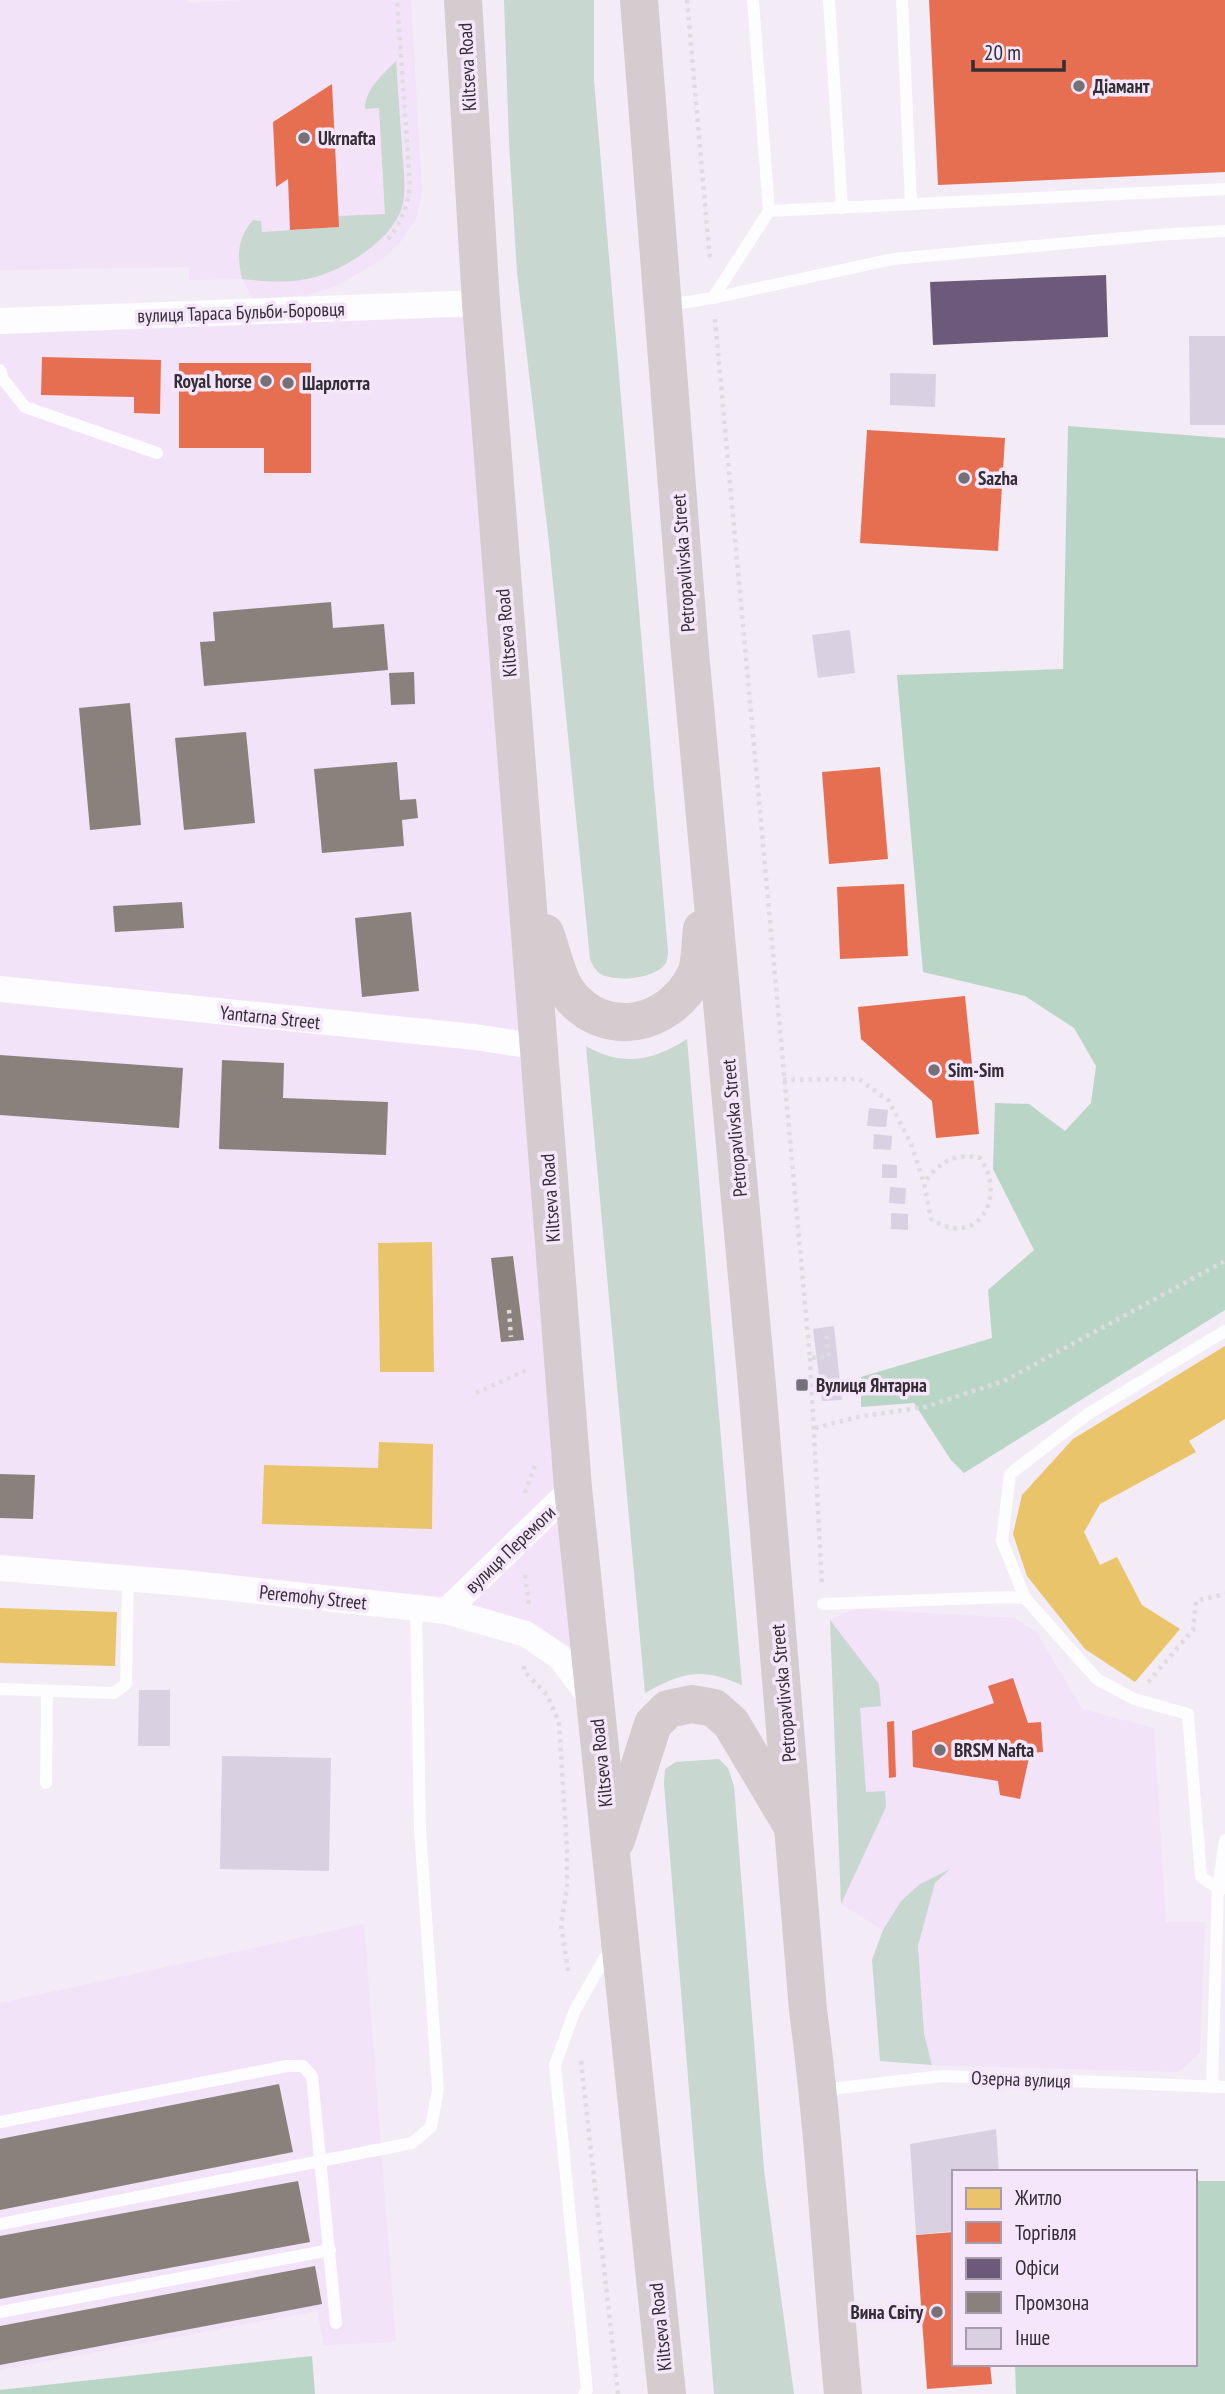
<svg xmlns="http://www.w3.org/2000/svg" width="1225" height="2394" viewBox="0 0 1225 2394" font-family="'PT Sans Narrow',sans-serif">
	<rect width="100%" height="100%" fill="#f3ebf6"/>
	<g fill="#f2e3f8">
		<path d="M0,0H187L188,3L245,0H411L422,191L417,217L402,240L384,258L339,285L308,295L254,299L242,279L189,280V267L0,270Z"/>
		<path d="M481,303L595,1703L560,1657L446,1611L0,1568V321Z"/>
		<path d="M854,1609L1015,1618L1037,1633L1082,1709L1154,1728L1166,1922H1205L1200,2053L1178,2072L932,2065L924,2034L918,1946L935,1883L947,1871L920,1884L901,1900L883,1930L841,1904L830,1620Z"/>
		<path d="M364,1924L396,2342L324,2345L317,2311L0,2370V2003Z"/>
	</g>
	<g fill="#c8d7cf">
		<path d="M504,0H594V80L668,952C668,953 667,962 666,963C656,979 614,983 599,973C595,970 592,964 590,959L549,543L517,272L509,142Z"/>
		<path d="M396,61C398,90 400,119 402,148C403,167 407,188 402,207C392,242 336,276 301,280C281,283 262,281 242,279C237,257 237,238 253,220L261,221L262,232L338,227V216L385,214L379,108L365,109C366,87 382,76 396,61Z"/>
		<path d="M687,1039L742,1685C702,1667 682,1672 645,1693L586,1046C622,1067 653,1061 687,1039Z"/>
		<path d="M830,1620L879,1684L881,1706L860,1708L866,1792L885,1791L886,1807L841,1904Z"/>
		<path d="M719,1759L728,1768L734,1786L764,2170L794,2394H714L664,1784L665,1769L676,1762Z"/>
		<path d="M950,1869L935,1883L918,1946L924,2034L932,2065L880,2061L872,1960L883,1930L901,1901L920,1884Z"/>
	</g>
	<g fill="#b9d5c6">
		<path d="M1068,426L1225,438V1310L964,1473L951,1460L914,1403L861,1407V1377L992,1338L988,1290L1034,1250L993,1169L995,1103L1029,1104L1065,1131L1091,1103L1096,1066L1074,1028L1025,996L923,972L897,675L1063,669Z"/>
		<path d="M1195,2181H1225V2394H1016L1015,2364H1195Z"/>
		<path d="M312,2356L315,2394H0V2390Z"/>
	</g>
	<g fill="#e9c46a">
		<path d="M432,1242L434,1372H380L378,1243Z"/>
		<path d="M1225,1346V1419L1189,1441L1196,1452L1100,1504L1084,1532L1100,1565L1117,1557L1142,1605L1180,1629L1135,1682L1085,1649L1027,1576L1013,1534L1022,1495L1073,1439Z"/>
		<path d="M379,1442L433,1444L432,1529L262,1524L264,1465L378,1468Z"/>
		<path d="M0,1608L117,1612L115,1666L0,1663Z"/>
	</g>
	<g fill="#e76f51">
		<path d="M929,0H1225V172L938,185Z"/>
		<path d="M332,84L339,227L290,230L288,179L276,187L273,122Z"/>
		<path d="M42,357L161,360L160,414L134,413V397L41,395Z"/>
		<path d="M179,363H311V473H264V448H179Z"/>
		<path d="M867,430L1005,438L998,551L860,543Z"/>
		<path d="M880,767L888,859L829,864L822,772Z"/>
		<path d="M904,884L908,956L840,959L837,887Z"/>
		<path d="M965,996L979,1134L936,1138L932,1101L861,1039L858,1007Z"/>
		<path d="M1013,1678L1028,1723L1041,1722L1043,1752L1030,1753L1020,1799L1000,1795L998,1781L913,1767L912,1731L994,1703L988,1686Z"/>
		<path d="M894,1721L896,1777L889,1778L887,1722Z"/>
		<path d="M954,2232V2364H990L992,2384L927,2389L916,2235Z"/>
	</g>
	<path fill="#6d597a" d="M1106,275L1108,337L933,345L930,282Z"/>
	<g fill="#8a817c">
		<path d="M331,602L333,628L384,624L388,670L204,686L200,642L215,641L213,612Z"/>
		<path d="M414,672L415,704L391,705L389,673Z"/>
		<path d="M130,703L141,825L90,830L79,708Z"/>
		<path d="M246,732L255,823L184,830L175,738Z"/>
		<path d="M397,762L400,800L416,799L418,818L402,820L404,846L322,853L314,769Z"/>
		<path d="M182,902L184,928L115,932L113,906Z"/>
		<path d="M411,912L419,991L362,997L355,918Z"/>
		<path d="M0,1055L183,1068L179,1128L0,1115Z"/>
		<path d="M222,1060L284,1063L283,1098L388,1102L386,1155L219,1149Z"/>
		<path d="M513,1256L524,1340L501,1342L491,1258Z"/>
		<path d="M0,1474L35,1475L33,1519L0,1518Z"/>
		<path d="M279,2084L293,2152L0,2210V2139Z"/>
		<path d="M298,2181L310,2242L0,2299V2236Z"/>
		<path d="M315,2266L322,2304L0,2365V2326Z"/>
	</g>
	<g fill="#d9d1e1">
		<path d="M1189,336H1225V425H1190Z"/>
		<path d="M890,373L936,374L935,407L890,405Z"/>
		<path d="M850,630L855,673L818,678L812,635Z"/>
		<path d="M869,1108L888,1110L886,1127L867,1126Z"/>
		<path d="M874,1134L892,1136L891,1150L873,1149Z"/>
		<path d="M882,1164L897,1165V1178H882Z"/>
		<path d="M890,1187L906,1188L905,1204L889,1203Z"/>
		<path d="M891,1213L908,1214V1230L891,1229Z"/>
		<path d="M834,1326L842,1400L822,1401L813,1329Z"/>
		<path d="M139,1690H170V1746H138Z"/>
		<path d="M222,1756L331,1758L329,1871L220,1869Z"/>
		<path d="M996,2129L999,2172H954V2231L916,2235L910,2144Z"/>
	</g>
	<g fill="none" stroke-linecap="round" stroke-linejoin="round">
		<g stroke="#dfdcdf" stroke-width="4.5" stroke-dasharray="3.5 5" stroke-linecap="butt">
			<path d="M687,0L710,261"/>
			<path d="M388,239C402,222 407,207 410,186L397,0"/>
			<path d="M715,319L810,1358L829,1356L826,1332"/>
			<path d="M783,1080L859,1079L889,1101L911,1144L924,1183L931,1219C977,1250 1008,1197 980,1158C955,1152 938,1163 924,1183"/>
			<path d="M509,1310L511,1337"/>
			<path d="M810,1358L822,1586"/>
			<path d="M476,1393L529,1369"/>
			<path d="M815,1428L857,1417L925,1407L1004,1381L1225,1261"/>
			<path d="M525,1493L535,1465"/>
			<path d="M525,1575L529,1605"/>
			<path d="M524,1666V1671L547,1695L559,1722L567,1850V1887L561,1925L569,1976"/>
			<path d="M1148,1682L1193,1630L1196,1601L1225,1594"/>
			<path d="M581,2061L618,2394"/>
		</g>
		<g stroke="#fdfcfe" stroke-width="12">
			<path d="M829,0L842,208"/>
			<path d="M902,0L911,204"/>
			<path d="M769,211L1225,189"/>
			<path d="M713,298L769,211L753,0"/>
			<path d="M667,305L713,298L893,259L1157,235L1225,231"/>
			<path d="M0,370L3,379L25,407L157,453"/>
			<path d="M1225,1331L1088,1414L1010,1474L1002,1541L1025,1598L1097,1679L1134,1699L1188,1714L1201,1877L1218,1888H1225"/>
			<path d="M823,1604L1007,1597L1025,1598"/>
			<path d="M0,1689L114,1693L126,1684L128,1578"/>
			<path d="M46,1783L47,1691"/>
			<path d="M1212,2086L1218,1888L1225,1840"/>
			<path d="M822,2090L942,2076L1225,2087"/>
			<path d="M0,2122L287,2066H303L312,2076L336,2323"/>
			<path d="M0,2224L412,2143L431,2127L438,2090L420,1829L416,1608"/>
			<path d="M0,2312L330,2250"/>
			<path d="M584,2394L587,2390L555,2065L575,2010L611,1947"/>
		</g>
		<g stroke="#fdfcfe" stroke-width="26">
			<path d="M0,321L481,303"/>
			<path d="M0,989L475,1037L540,1047"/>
			<path d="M0,1568L184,1583L446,1611L526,1634L560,1657L594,1702"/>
			<path d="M446,1611L573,1488"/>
		</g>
		<g stroke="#d5ccd0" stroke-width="38">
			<path d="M463,0L481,303L573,1488L667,2394"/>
			<path d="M639,0L689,641L757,1386L808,2010C825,2138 831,2266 843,2394"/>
			<path d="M545,933C551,949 558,981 568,993C604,1040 669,1027 695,976C701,964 700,943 702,929"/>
			<path d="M616,1840L653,1724L668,1709L692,1704L714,1708L731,1723L790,1822"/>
		</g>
	</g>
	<g fill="#767079" stroke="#f5e6fb" stroke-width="2.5">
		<circle cx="1079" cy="86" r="7"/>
		<circle cx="304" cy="138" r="7"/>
		<circle cx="266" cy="381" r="7"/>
		<circle cx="288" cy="383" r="7"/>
		<circle cx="964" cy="478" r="7"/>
		<circle cx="934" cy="1070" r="7"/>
		<rect x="795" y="1378" width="14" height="14" rx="3.5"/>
		<circle cx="940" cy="1750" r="7"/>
		<circle cx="937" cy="2312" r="7"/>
	</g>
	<g text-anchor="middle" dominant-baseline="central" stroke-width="7" stroke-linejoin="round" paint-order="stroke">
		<g font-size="19" fill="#332e35" stroke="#f5e6fb">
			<text transform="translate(467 67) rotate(-93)">Kiltseva Road</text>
			<text transform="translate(241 312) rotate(-2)">вулиця Тараса Бульби-Боровця</text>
			<text transform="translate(683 563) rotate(-94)">Petropavlivska Street</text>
			<text transform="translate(506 633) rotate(-95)">Kiltseva Road</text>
			<text transform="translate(270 1017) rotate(6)">Yantarna Street</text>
			<text transform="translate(734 1128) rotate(-95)">Petropavlivska Street</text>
			<text transform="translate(550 1198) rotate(-94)">Kiltseva Road</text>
			<text transform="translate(510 1549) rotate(-44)">вулиця Перемоги</text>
			<text transform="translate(313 1597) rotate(6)">Peremohy Street</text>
			<text transform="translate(783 1693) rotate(-95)">Petropavlivska Street</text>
			<text transform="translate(601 1763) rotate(-96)">Kiltseva Road</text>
			<text transform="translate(1021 2079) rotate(2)">Озерна вулиця</text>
			<text transform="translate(660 2327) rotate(-96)">Kiltseva Road</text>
		</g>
		<g font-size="19" font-weight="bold" fill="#332e35" stroke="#f5e6fb" text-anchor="start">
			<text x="1093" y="86">Діамант</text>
			<text x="318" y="138">Ukrnafta</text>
			<text x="252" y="381" text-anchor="end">Royal horse</text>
			<text x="302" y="383">Шарлотта</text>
			<text x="978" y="478">Sazha</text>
			<text x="948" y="1070">Sim-Sim</text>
			<text x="816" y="1385">Вулиця Янтарна</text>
			<text x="954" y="1750">BRSM Nafta</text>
			<text x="923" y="2312" text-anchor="end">Вина Світу</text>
		</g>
	</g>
	<rect x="952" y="2170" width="245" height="196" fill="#f5e6fb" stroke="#a79cac" stroke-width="2"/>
	<rect x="966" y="2188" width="35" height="21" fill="#e9c46a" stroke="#a79cac" stroke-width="2"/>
	<text x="1015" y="2205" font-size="21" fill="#332e35">Житло</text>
	<rect x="966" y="2222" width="35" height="21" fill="#e76f51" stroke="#a79cac" stroke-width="2"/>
	<text x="1015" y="2240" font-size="21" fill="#332e35">Торгівля</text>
	<rect x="966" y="2258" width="35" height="21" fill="#6d597a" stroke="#a79cac" stroke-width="2"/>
	<text x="1015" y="2275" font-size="21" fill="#332e35">Офіси</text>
	<rect x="966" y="2292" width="35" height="21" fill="#8a817c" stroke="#a79cac" stroke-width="2"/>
	<text x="1015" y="2310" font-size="21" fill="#332e35">Промзона</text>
	<rect x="966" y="2328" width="35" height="21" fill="#d9d1e1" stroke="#a79cac" stroke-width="2"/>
	<text x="1015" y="2345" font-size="21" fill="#332e35">Інше</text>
	<path d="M973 60v10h91v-10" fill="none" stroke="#332e35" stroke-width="3.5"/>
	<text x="984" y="60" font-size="21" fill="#332e35" stroke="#f5e6fb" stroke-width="5" paint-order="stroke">20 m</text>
</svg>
